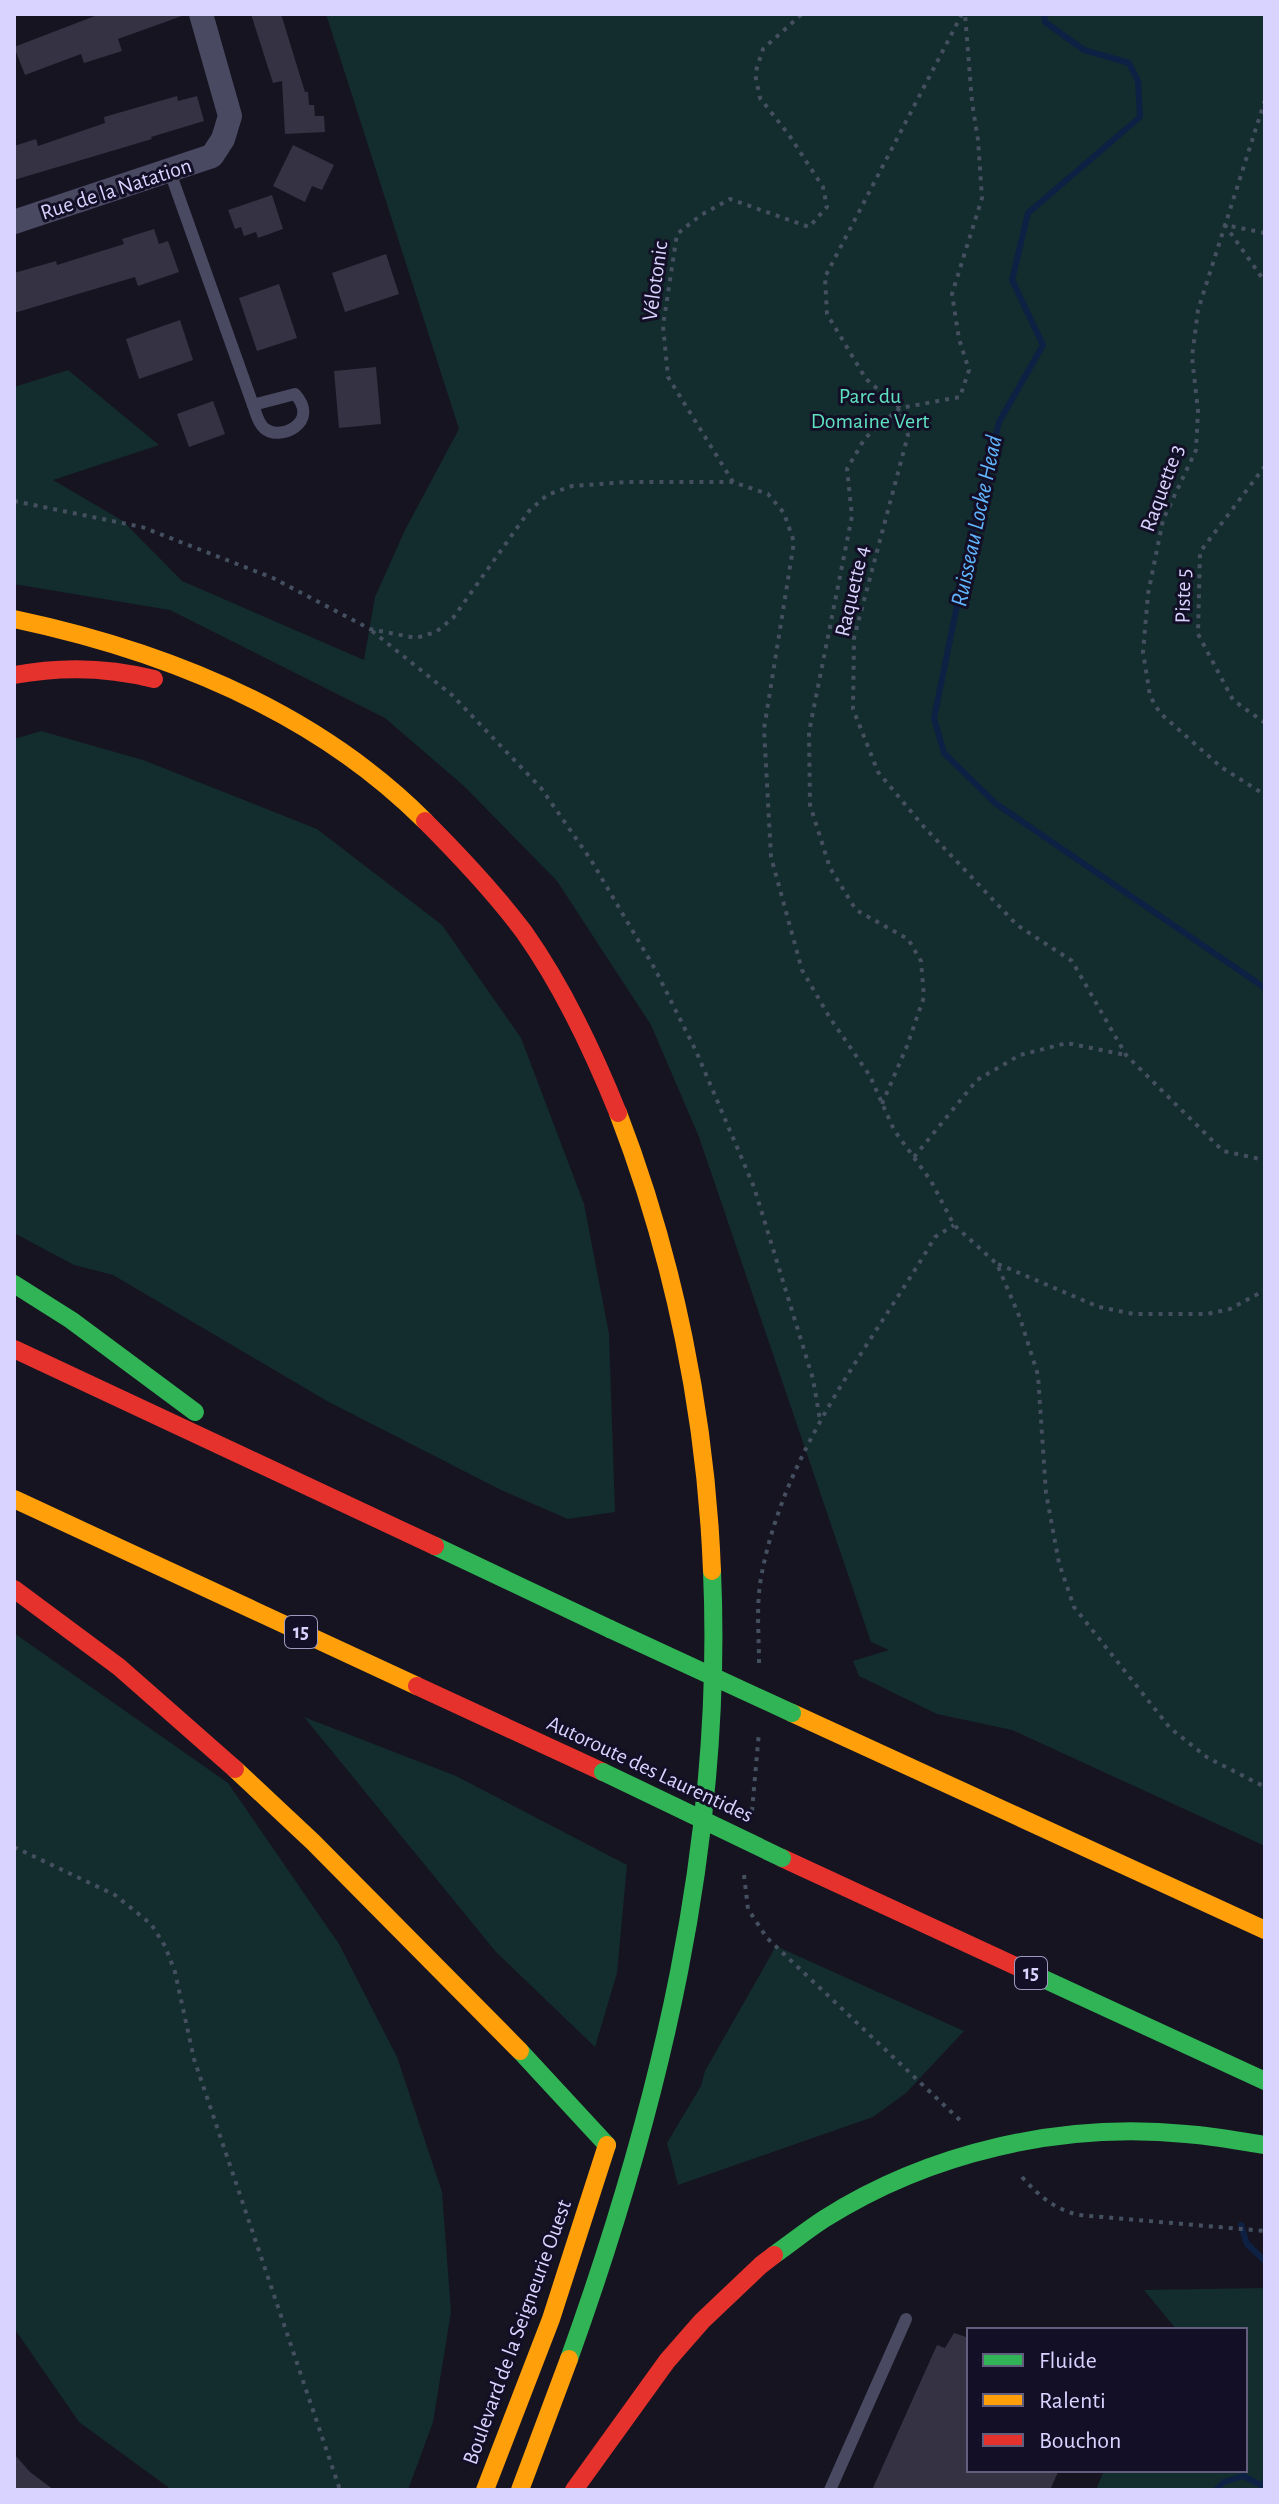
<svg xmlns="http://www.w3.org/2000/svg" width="1279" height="2504" viewBox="0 0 1279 2504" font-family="'Alegreya Sans',sans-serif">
	<rect width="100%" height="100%" fill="#161421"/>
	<g fill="#132c2d">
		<path d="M326,14H1265V1846L1012,1730L937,1714L859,1676L853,1661L889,1650L871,1642L699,1137L651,1025L557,881L465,787L385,718L170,610L14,584V387L68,370L159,445L53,480L123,521L182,581L364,660L375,597L405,530L459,429Z"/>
		<path d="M41,731L143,760L317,829L442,925L521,1038L584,1204L609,1334L615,1512L568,1519L501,1490L327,1401L113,1275L74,1265L14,1233V739Z"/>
		<path d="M14,1633L228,1783L339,1944L397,2057L442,2192L451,2312L433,2422L408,2490H172L79,2422L14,2328Z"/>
		<path d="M304,1717L456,1776L627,1865L617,1973L595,2047L496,1952Z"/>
		<path d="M776,1946L964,2031L906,2093L873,2117L678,2185L667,2143L701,2086L705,2071Z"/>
		<path d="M1265,2288V2490H1096L1104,2470H1245V2330H1177L1144,2290Z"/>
	</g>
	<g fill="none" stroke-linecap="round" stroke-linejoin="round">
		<g stroke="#0d2144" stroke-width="6">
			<path d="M1044,14L1045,22L1084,50L1129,63L1138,81L1140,117L1028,213L1012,280L1043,345L999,422L970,542L934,718L944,753L995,803L1265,988"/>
			<path d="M1241,2225L1247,2244L1265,2261"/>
			<path d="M1216,2490L1224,2482L1243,2476L1261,2485L1265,2482"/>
		</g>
	</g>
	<g fill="#343243">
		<path d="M100,14H182V16L118,39L122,51L84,63L81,54L25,75L14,47Z"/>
		<path d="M251,14H281L305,92H308L309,105H314L315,116H324L325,132L285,134L282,81L273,83Z"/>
		<path d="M177,96L178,101L197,96L204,121L151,137L152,139L14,180V146L36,139L38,146L105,123L104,117Z"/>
		<path d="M293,145L334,165L322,190L312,186L305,202L273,186Z"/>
		<path d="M272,195L283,229L258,238L256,232L244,236L241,227L235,229L228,210Z"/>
		<path d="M154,229L159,244L168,241L179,272L138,286L135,277L14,313V273L56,261L57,265L124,244L122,239Z"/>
		<path d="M386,254L399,294L345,312L332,273Z"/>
		<path d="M279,284L297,338L257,351L239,298Z"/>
		<path d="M180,320L193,360L139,379L126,339Z"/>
		<path d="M376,367L381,424L339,428L334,371Z"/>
		<path d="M213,401L225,434L189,447L177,414Z"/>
		<path d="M954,2333L969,2338V2470H1059L1050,2490H872L937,2345L945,2348Z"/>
		<path d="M14,2454L30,2472L54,2490H14Z"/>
	</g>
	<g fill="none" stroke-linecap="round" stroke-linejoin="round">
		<g stroke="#44505f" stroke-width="4" stroke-dasharray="4 6" stroke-linecap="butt">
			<path d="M962,14L825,277L827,314L866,379L900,408L908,435L854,638L853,709L878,772L924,827L1017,925L1072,961L1126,1055L1223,1151L1265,1160"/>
			<path d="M1265,100L1198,310L1192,357L1198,411L1196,450L1163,520L1148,594L1143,652L1150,696L1160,713L1221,767L1265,795"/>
			<path d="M1265,233L1225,225L1265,282"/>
			<path d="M1265,466L1200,552L1198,634L1233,700L1265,723"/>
			<path d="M733,482L668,377L663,326L677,234L701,215L730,199L809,227L827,207L823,187L789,135L760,98L755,74L763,49L802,14"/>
			<path d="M14,501L142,527L273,578L370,629L416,638L436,632L453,618L529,511L547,495L572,486L627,482H733L768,494L784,513L794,542L764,729L771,857L802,970L830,1018L870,1076L894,1130L931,1181L954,1225L997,1264L1020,1318L1038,1375L1046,1493L1059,1563L1074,1607L1170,1728L1208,1758L1265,1787"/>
			<path d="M372,631L452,695L541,788L591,860L655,969L696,1051L754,1187L813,1379L820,1420"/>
			<path d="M882,1104L907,1046L924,997L921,961L908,939L856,910L830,868L810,805L809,732L852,516L847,469L865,438L900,408L960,397L969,370L959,339L952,294L982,198L978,140L972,102L965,14"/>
			<path d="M914,1157L977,1080L1020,1055L1067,1043L1126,1055"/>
			<path d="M998,1264L1099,1307L1134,1314H1207L1230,1309L1265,1290"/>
			<path d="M759,1663C759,1635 756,1606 761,1578C784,1449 870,1347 935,1237L954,1225"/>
			<path d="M752,1811L759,1732"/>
			<path d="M14,1847L115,1895L151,1924L165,1946L175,1972L194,2059L340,2490"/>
			<path d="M744,1875L748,1909L767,1938L963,2123"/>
			<path d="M1022,2177C1039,2196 1054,2209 1079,2215L1265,2231"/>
		</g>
		<g stroke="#4a4962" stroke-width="12">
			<path d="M170,172L253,405"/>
			<path d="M295,394C321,423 279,442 264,428C258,423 256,413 253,405Z"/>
			<path d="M830,2490L906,2319"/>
		</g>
		<path stroke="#4a4962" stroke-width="24" d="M14,222L212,156L223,139L230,116L201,14"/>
		<g stroke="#30b455" stroke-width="18">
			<path d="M14,1284L71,1320L195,1412"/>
			<path d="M435,1546L610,1629"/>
			<path d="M1022,1969L1265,2081"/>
			<path d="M520,2051L607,2145"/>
			<path d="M774,2255C791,2243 807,2230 824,2219C930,2152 1061,2122 1186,2134C1213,2136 1239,2141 1265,2145"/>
			<path d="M569,2359C660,2106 724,1841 712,1571"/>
		</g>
		<g stroke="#ff9f0a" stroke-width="18">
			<path d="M14,619C165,651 314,710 425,821"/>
			<path d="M618,1113C674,1258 706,1416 712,1571"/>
			<path d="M14,1499L417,1686"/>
			<path d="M792,1713L1265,1930"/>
			<path d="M235,1769L313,1842L520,2051"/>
			<path d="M485,2490L551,2319L607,2145"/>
			<path d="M520,2490L569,2359"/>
		</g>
		<g stroke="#e5322d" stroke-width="18">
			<path d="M14,675C62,666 107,667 154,679"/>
			<path d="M425,821C460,856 494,892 524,932C563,987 593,1051 618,1113"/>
			<path d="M14,1349L435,1546"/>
			<path d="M14,1589L119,1667L235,1769"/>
			<path d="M417,1686L603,1772"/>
			<path d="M782,1858L1022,1969"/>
			<path d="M574,2490L667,2361L702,2321L761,2265L774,2255"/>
		</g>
		<g stroke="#30b455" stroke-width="18">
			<path d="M610,1629L792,1713"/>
			<path d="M603,1772L782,1858"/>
		</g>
	</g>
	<g text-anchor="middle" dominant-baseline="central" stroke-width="6" stroke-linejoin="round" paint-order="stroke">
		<g fill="#130f26" stroke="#9e99be" stroke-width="2">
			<rect x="285" y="1616" width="32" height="32" rx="6"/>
			<rect x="1015" y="1957" width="32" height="32" rx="6"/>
		</g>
		<g font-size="20" font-weight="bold" fill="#d9d4ff">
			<text x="301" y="1632">15</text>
			<text x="1031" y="1973">15</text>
		</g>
		<g font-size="22" fill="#d9d4ff" stroke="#130f26">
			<text transform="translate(116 189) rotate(-18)">Rue de la Natation</text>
			<text transform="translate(655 281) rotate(-82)">Vélotonic</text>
			<text transform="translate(1162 488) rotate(-70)">Raquette 3</text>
			<text transform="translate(852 591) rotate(-77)">Raquette 4</text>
			<text transform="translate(1183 596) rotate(-89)">Piste 5</text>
			<text transform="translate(650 1769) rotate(25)">Autoroute des Laurentides</text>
			<text transform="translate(517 2332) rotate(-70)">Boulevard de la Seigneurie Ouest</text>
		</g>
		<g font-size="22" fill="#5fe0c0" stroke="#130f26">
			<text x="870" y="396">Parc du<tspan x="870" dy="25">Domaine Vert</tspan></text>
		</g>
		<g font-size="24" font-style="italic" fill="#62b6ff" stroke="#130f26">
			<text transform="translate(977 521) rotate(-78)">Ruisseau Locke Head</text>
		</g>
	</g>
	<rect width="1279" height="2504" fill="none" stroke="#d9d4ff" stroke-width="32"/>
	<rect x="967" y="2328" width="280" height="144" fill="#130f26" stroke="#625e7d" stroke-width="2"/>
	<rect x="983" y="2354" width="40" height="12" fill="#30b455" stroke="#625e7d" stroke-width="2"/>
	<text x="1039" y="2368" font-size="24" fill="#d9d4ff">Fluide</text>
	<rect x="983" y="2394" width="40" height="12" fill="#ff9f0a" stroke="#625e7d" stroke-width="2"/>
	<text x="1039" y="2408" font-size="24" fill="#d9d4ff">Ralenti</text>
	<rect x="983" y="2434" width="40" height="12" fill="#e5322d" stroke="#625e7d" stroke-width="2"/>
	<text x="1039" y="2448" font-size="24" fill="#d9d4ff">Bouchon</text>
</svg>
